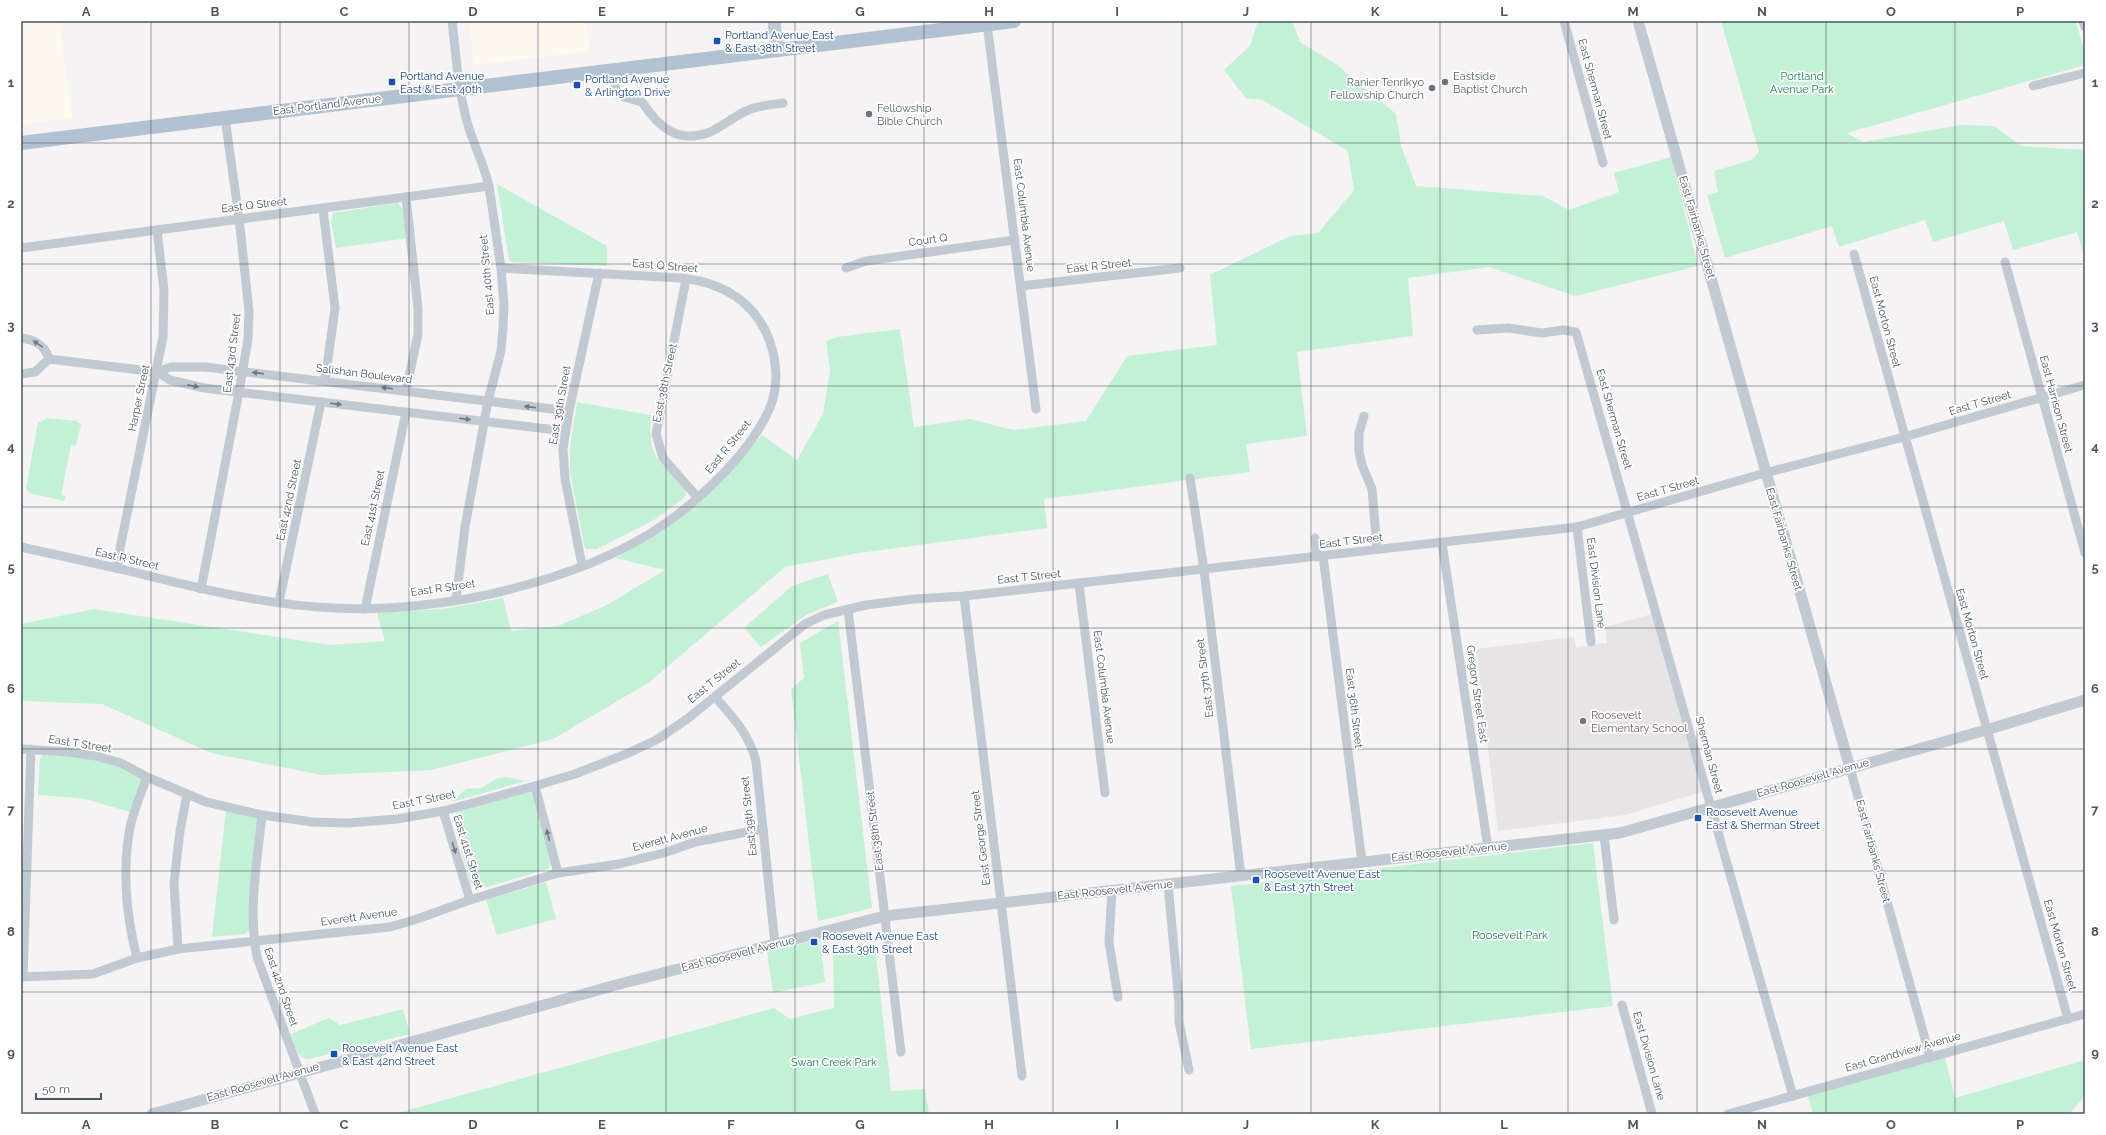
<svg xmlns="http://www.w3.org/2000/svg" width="2106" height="1135" viewBox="0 0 2106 1135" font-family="Raleway,sans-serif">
	<rect width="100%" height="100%" fill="#f5f3f3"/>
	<g fill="#fdf9ef">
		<path d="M21,21H59L72,118L21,124Z"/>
		<path d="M469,21H586L590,51L474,65Z"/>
	</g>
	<path fill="#e6e4e5" d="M1652,614L1702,792L1625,815L1498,831L1476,649L1574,637L1576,647L1607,643L1605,627Z"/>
	<g fill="#c3f1d5">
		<path d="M1258,21H1292L1300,42L1337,65L1396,114L1401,146L1416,186L1543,196L1569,210L1619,192L1614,173L1671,157L1698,266L1575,296L1489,267L1408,278L1413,336L1297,352L1307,436L1246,444L1250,472L1044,499L1047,528L859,553L785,567L648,683L553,739L431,770L322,775L211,753L102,704L21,701V624L94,609L330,645L385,641L377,613L443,609L503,598L511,631L558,626L607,605L665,570L615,558L662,532L704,499L762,435L797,460L823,414L830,370L826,341L837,337L900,329L914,427L970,419L1013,430L1086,421L1127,356L1217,345L1210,275L1290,236L1318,233L1354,190L1348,151L1263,100L1246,98L1224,70L1250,46Z"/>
		<path d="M1721,21H2076L2085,54V65L1847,133L1863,142L1960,125L1994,126L2021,146L2085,150V258L2077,232L2013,250L2004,221L1933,242L1925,220L1839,247L1832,226L1725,258L1707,195L1718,192L1714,171L1752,160L1759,152Z"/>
		<path d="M497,184L607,246V266L513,262L509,260Z"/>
		<path d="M398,203L404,210L408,238L336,248L331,221L333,213Z"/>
		<path d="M577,402L651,415C650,431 649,447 659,461C668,472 684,481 686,495L683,499L654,520L597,549H585L570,472V447Z"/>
		<path d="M47,418L76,421L81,424L76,446L71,445L61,495L66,496L64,501L29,493L26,488L38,423Z"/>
		<path d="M828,574L838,602L806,615L761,647L744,628L792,586Z"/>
		<path d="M838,621L872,908L818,921L791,689L804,678L800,643Z"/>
		<path d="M43,755L83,757L113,764L141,778V782L130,812L85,799L38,795L40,758Z"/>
		<path d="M506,777L526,781L451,802L466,789L481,788L498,778Z"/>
		<path d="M528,792L532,793L535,797L551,865L548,869L480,889H475L470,882L453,820L456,812Z"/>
		<path d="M226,810L256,816L257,820L250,930L245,934L212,937Z"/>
		<path d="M1593,843L1613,1006L1251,1049L1231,886Z"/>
		<path d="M546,882L556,919L497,935L486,900Z"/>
		<path d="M820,939L825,982L773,993L767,952Z"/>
		<path d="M875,945L891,1091L925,1089L929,1114H394L774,1008L790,1019L834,1008L833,950Z"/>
		<path d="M403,1009L410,1034L309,1059C296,1058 295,1044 291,1034L329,1018L340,1025Z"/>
		<path d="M1945,1058L1955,1098L2085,1060V1096L2069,1114H1813L1808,1096Z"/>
	</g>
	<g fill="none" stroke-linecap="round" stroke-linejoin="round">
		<g stroke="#c1cad2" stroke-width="9">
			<path d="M452,21C456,55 458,91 468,125C474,146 484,164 489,186L501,268L504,305L503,327L501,351L488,401L465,527L456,600"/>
			<path d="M1564,21L1603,163"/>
			<path d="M2083,21L2085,27"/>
			<path d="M987,24L1036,409"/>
			<path d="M612,70L617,93L624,97L642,102C659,128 678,144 710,132C721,127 731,119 742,113C754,106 769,105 783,103"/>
			<path d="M2033,86L2085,73"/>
			<path d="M323,209L335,308L325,381"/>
			<path d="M21,248L489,186"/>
			<path d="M1854,254L2068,1019"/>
			<path d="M2005,262L2085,553"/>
			<path d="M846,268L866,261L1015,240"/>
			<path d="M686,279L656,434L663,458L698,498"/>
			<path d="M1021,286L1180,268"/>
			<path d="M1477,330L1508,328L1542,333L1563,330L1576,332L1793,1096"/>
			<path d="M21,338C35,340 45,345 49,359"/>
			<path d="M49,359L157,372L171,367H205L569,411"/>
			<path d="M157,372L170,380L204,388L565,431"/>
			<path d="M21,374L35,372L49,359"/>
			<path d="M406,391L418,334V309L406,197"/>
			<path d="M1364,416L1359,433V452L1362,465L1372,489L1377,549"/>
			<path d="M1190,478L1204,570L1241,876"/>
			<path d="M1577,527L1591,642"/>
			<path d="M1315,538L1317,557"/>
			<path d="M1442,543L1488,848"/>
			<path d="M21,547C56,555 90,562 125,570C193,587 263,605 334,608C390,611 461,603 515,588C561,576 610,558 651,533C693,507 748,456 769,410C780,385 777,356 766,332C749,297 718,282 681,278L501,268"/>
			<path d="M1323,556L1362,862"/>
			<path d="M582,565L565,479L563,449L569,411L599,273"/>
			<path d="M116,568L163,337L164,290L157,230"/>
			<path d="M1079,584L1105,793"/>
			<path d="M201,589L239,392L248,339L249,311L239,218L225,118"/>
			<path d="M964,596L1022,1076"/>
			<path d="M279,602L321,402"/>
			<path d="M365,609L406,412"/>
			<path d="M848,609L901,1052"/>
			<path d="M715,697C733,717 749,734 756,761L775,945"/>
			<path d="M21,749L69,752L96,756L121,763L147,777L206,802L262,815L313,822L348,823L397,819L443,811L535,786L575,774L631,752L658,739L687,719L805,624L824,615L866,605L914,599L964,596L1577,527L1765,473L1904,437L2085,385"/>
			<path d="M1850,768L1930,1057"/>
			<path d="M535,786L558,873"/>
			<path d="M443,811L470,900"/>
			<path d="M262,815C257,862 248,910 257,957L315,1114"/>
			<path d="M1604,835L1614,920"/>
			<path d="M1168,884L1179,1003V1022L1189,1070"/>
			<path d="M1112,890L1109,942L1118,997"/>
			<path d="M178,949L174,883L180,831L187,794"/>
			<path d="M137,958C126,915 122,871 130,827C134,810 141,793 147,777"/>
			<path d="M21,977L93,974L137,958L178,949L390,927L414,920L470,900L558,873L619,864L664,853L695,842L763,829"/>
			<path d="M23,977L31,749"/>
			<path d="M1622,1005L1652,1114"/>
			<path d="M1728,1114L2085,1014"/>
		</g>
		<g stroke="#c1cad2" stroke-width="11">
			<path d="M1638,21L1850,768"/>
			<path d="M152,1114L616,985L885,916L1620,833L1986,730L2085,700"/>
		</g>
		<path stroke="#c1cbd6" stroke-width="13" d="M774,21L777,51"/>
		<path stroke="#b3c2d1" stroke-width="14" d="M21,143L1014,21"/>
	</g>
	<defs><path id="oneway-solid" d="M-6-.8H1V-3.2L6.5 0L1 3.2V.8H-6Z"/></defs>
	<g fill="#6e7983">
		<use href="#oneway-solid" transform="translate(38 344) rotate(-146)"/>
		<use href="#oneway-solid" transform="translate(258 373) rotate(-173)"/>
		<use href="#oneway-solid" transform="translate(193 386) rotate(12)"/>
		<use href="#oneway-solid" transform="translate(387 388) rotate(-173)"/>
		<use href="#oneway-solid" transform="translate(336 404) rotate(7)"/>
		<use href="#oneway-solid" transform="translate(530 407) rotate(-173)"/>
		<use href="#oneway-solid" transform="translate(465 419) rotate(7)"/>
		<use href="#oneway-solid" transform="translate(548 835) rotate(-105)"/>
		<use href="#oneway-solid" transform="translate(454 848) rotate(73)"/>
	</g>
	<path fill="none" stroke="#4a5661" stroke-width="1" stroke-opacity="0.55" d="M151,21V1114M280,21V1114M409,21V1114M538,21V1114M666,21V1114M795,21V1114M924,21V1114M1053,21V1114M1182,21V1114M1311,21V1114M1440,21V1114M1568,21V1114M1697,21V1114M1826,21V1114M1955,21V1114M21,143H2085M21,264H2085M21,386H2085M21,507H2085M21,628H2085M21,749H2085M21,871H2085M21,992H2085"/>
	<g fill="#1a4fb4" stroke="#fff" stroke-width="1.5">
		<rect x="713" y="37" width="8" height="8" rx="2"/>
		<rect x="388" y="78" width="8" height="8" rx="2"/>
		<rect x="573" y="81" width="8" height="8" rx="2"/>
		<rect x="1694" y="814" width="8" height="8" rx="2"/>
		<rect x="1252" y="876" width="8" height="8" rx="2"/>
		<rect x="810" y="938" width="8" height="8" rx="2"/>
		<rect x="330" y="1050" width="8" height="8" rx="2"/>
	</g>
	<g fill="#6b7280" stroke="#fff" stroke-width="1.5">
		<circle cx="1445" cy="82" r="4"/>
		<circle cx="1432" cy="88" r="4"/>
		<circle cx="869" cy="114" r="4"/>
	</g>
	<circle fill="#8d6e63" stroke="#fff" stroke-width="1.5" cx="1583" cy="721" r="4"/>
	<g text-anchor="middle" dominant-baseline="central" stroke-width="3.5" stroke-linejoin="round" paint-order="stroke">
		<g font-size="11" fill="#164399" stroke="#fff" text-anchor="start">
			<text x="725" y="35">Portland Avenue East<tspan x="725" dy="13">&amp; East 38th Street</tspan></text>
			<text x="400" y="76">Portland Avenue<tspan x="400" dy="13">East &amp; East 40th</tspan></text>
			<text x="585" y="79">Portland Avenue<tspan x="585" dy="13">&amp; Arlington Drive</tspan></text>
			<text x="1706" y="812">Roosevelt Avenue<tspan x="1706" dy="13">East &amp; Sherman Street</tspan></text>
			<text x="1264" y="874">Roosevelt Avenue East<tspan x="1264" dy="13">&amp; East 37th Street</tspan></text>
			<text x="822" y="936">Roosevelt Avenue East<tspan x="822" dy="13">&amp; East 39th Street</tspan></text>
			<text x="342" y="1048">Roosevelt Avenue East<tspan x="342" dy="13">&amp; East 42nd Street</tspan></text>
		</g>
		<g font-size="11" fill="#5b616d" stroke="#fff" text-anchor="start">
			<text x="1453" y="76">Eastside<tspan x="1453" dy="13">Baptist Church</tspan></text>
			<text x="1424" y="82" text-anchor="end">Ranier Tenrikyo<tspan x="1424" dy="13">Fellowship Church</tspan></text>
			<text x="877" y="108">Fellowship<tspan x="877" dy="13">Bible Church</tspan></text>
		</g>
		<g font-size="11" fill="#17864f" stroke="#fff">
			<text x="1802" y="76">Portland<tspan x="1802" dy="13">Avenue Park</tspan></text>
			<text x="1510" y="935">Roosevelt Park</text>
			<text x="834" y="1062">Swan Creek Park</text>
		</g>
		<g font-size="11" fill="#4a5661" stroke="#fff">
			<text transform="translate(1595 89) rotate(75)">East Sherman Street</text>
			<text transform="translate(327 105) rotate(-7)">East Portland Avenue</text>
			<text transform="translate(254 205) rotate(-7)">East Q Street</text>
			<text transform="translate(1024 215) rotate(83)">East Columbia Avenue</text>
			<text transform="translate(1697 227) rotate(74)">East Fairbanks Street</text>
			<text transform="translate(928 240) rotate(-8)">Court Q</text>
			<text transform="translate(665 266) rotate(5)">East Q Street</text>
			<text transform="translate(1099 266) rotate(-6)">East R Street</text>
			<text transform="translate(487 275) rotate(-95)">East 40th Street</text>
			<text transform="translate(1885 322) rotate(75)">East Morton Street</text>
			<text transform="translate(232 353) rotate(-83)">East 43rd Street</text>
			<text transform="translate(364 374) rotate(7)">Salishan Boulevard</text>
			<text transform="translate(665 383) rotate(-78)">East 38th Street</text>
			<text transform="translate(139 398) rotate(-78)">Harper Street</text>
			<text transform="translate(1980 403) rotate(-16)">East T Street</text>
			<text transform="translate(2056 404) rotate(75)">East Harrison Street</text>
			<text transform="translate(560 405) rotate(-80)">East 39th Street</text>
			<text transform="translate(1614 419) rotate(74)">East Sherman Street</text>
			<text transform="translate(728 447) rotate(-51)">East R Street</text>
			<text transform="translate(1668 489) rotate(-16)">East T Street</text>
			<text transform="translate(289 500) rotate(-78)">East 42nd Street</text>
			<text transform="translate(373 508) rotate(-78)">East 41st Street</text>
			<text transform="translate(1784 539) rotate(74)">East Fairbanks Street</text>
			<text transform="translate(1351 541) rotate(-7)">East T Street</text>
			<text transform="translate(127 559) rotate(13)">East R Street</text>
			<text transform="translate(1029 577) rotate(-6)">East T Street</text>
			<text transform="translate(1596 583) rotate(83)">East Division Lane</text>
			<text transform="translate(443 588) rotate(-8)">East R Street</text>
			<text transform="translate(1972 634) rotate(74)">East Morton Street</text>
			<text transform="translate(1205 678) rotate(-97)">East 37th Street</text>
			<text transform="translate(714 681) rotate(-39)">East T Street</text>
			<text transform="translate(1104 687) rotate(83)">East Columbia Avenue</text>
			<text transform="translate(1477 694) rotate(82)">Gregory Street East</text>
			<text transform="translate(1354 708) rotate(83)">East 36th Street</text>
			<text transform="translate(80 744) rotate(9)">East T Street</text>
			<text transform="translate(1709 755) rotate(75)">Sherman Street</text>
			<text transform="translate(1813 778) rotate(-16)">East Roosevelt Avenue</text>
			<text transform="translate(424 800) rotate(-11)">East T Street</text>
			<text transform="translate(749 816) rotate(-96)">East 39th Street</text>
			<text transform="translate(875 831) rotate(-97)">East 38th Street</text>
			<text transform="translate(670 838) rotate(-15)">Everett Avenue</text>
			<text transform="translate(981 838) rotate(-97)">East George Street</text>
			<text transform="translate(1873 851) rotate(75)">East Fairbanks Street</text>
			<text transform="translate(468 852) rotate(73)">East 41st Street</text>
			<text transform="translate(1449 852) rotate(-6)">East Roosevelt Avenue</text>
			<text transform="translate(1115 890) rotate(-6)">East Roosevelt Avenue</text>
			<text transform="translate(359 917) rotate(-8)">Everett Avenue</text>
			<text transform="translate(2060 945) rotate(74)">East Morton Street</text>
			<text transform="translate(738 954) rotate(-14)">East Roosevelt Avenue</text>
			<text transform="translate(281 987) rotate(71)">East 42nd Street</text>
			<text transform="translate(1903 1052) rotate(-16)">East Grandview Avenue</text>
			<text transform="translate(1649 1056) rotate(74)">East Division Lane</text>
			<text transform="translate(263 1082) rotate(-16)">East Roosevelt Avenue</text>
		</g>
		<g font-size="11" fill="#785e54" stroke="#fff" text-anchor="start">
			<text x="1591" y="715">Roosevelt<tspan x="1591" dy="13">Elementary School</tspan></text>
		</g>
	</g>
	<rect width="2106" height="1135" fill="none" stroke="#ffffff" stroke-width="44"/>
	<path d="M36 1093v6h65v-6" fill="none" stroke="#4a5661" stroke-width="2"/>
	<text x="42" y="1093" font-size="12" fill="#4a5661" stroke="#ffffff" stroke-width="3" paint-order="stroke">50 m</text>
	<rect x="22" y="22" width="2062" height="1091" fill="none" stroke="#4a5661" stroke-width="1.5"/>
	<g font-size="13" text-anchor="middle" font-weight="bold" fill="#4a5661">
		<text x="86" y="16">A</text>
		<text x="215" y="16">B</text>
		<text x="344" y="16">C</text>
		<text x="473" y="16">D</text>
		<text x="602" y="16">E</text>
		<text x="731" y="16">F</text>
		<text x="860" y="16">G</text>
		<text x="989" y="16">H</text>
		<text x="1117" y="16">I</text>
		<text x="1246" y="16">J</text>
		<text x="1375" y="16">K</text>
		<text x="1504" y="16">L</text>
		<text x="1633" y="16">M</text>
		<text x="1762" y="16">N</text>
		<text x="1891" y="16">O</text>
		<text x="2020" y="16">P</text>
		<text x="11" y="87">1</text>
		<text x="2095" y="87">1</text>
		<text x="11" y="208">2</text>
		<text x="2095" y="208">2</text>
		<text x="11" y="330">3</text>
		<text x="2095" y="330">3</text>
		<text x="11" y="451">4</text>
		<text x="2095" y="451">4</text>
		<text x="11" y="572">5</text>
		<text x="2095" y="572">5</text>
		<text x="11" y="693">6</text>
		<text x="2095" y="693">6</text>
		<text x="11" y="814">7</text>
		<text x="2095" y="814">7</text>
		<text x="11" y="936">8</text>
		<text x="2095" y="936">8</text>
		<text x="11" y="1057">9</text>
		<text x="2095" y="1057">9</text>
		<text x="86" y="1129">A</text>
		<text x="215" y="1129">B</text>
		<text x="344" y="1129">C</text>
		<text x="473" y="1129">D</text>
		<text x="602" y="1129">E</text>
		<text x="731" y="1129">F</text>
		<text x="860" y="1129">G</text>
		<text x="989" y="1129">H</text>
		<text x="1117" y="1129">I</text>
		<text x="1246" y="1129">J</text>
		<text x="1375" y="1129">K</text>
		<text x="1504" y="1129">L</text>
		<text x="1633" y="1129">M</text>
		<text x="1762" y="1129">N</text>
		<text x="1891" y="1129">O</text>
		<text x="2020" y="1129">P</text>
	</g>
</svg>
